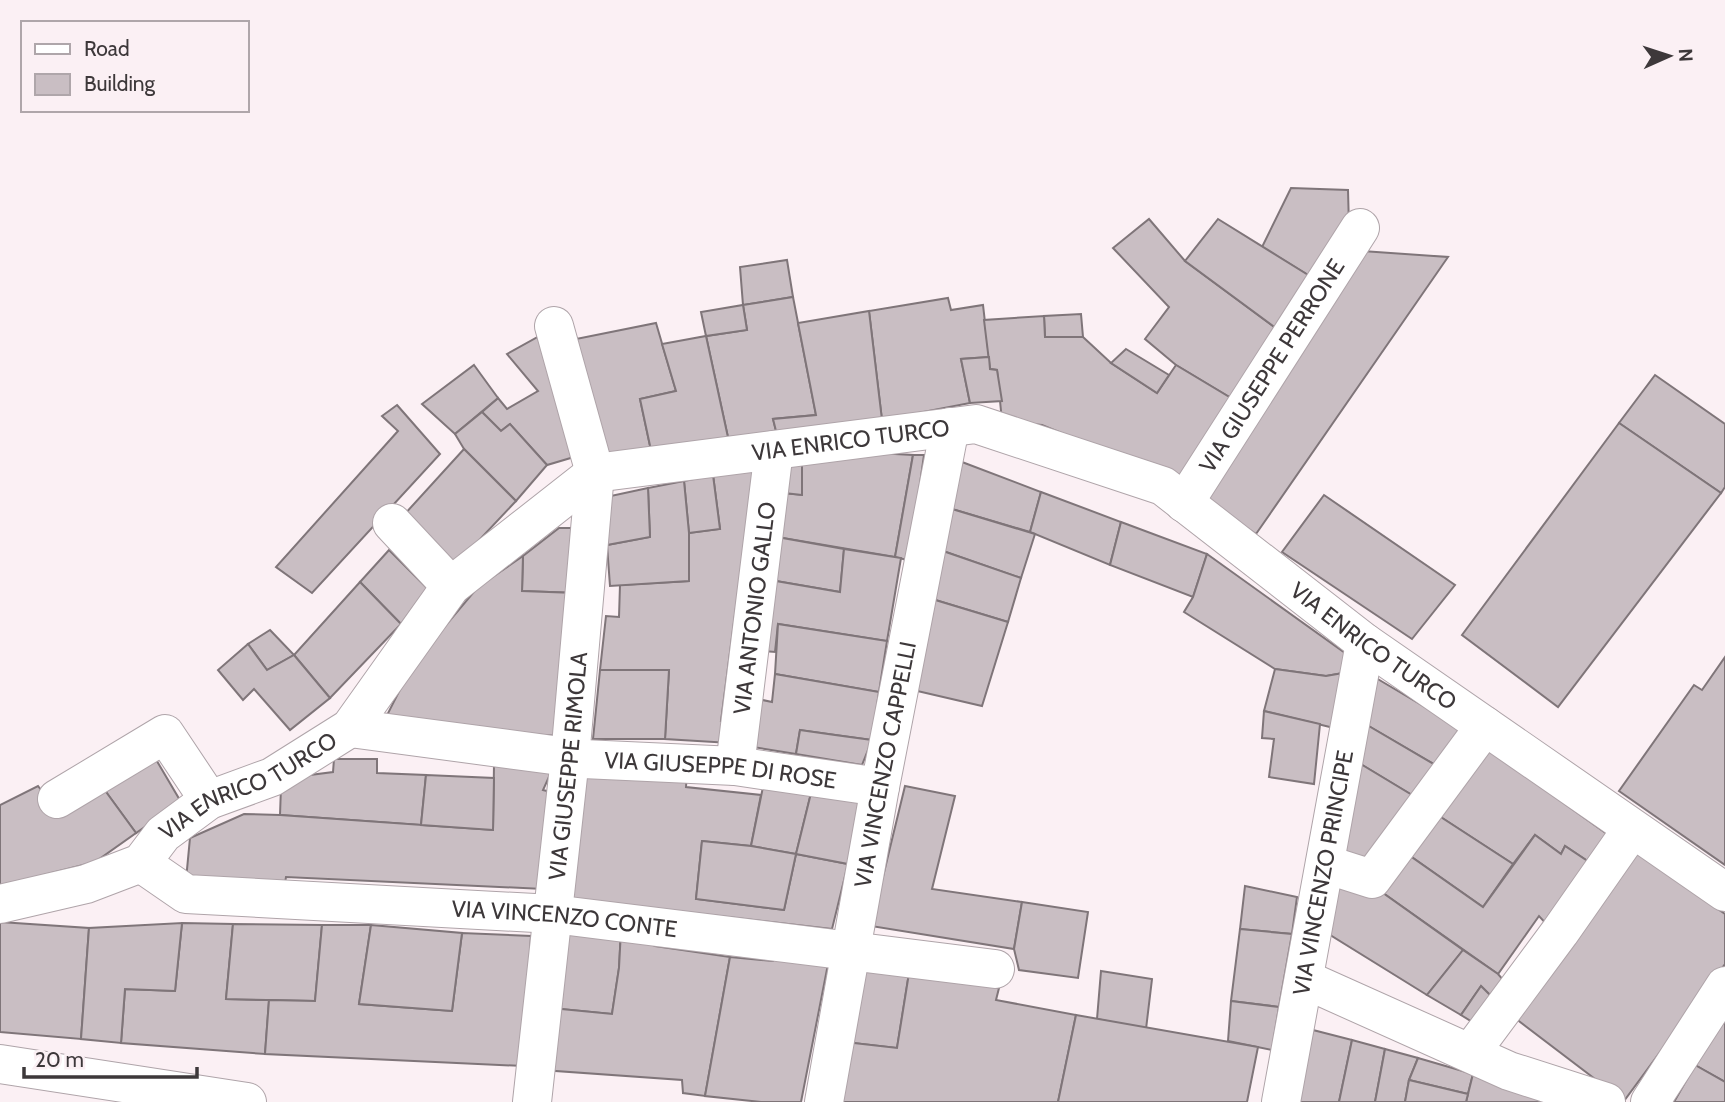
<svg xmlns="http://www.w3.org/2000/svg" width="1725" height="1102" viewBox="0 0 1725 1102" font-family="Cabin,sans-serif">
	<rect width="100%" height="100%" fill="#fbf0f4"/>
	<g fill="#c9bec3" stroke="#7f7579" stroke-width="2">
		<path d="M1291,188L1348,190L1349,227L1313,278L1262,247Z"/>
		<path d="M1149,219L1185,261L1281,332L1236,401L1176,365L1145,339L1169,307L1113,248Z"/>
		<path d="M1218,219L1313,278L1281,332L1185,261Z"/>
		<path d="M1362,251L1448,257L1256,534L1200,497Z"/>
		<path d="M787,260L793,297L743,305L740,267Z"/>
		<path d="M793,297L816,415L773,419L777,435L729,442L706,336L747,330L743,305Z"/>
		<path d="M948,298L951,310L983,305L989,357L961,359L970,403L882,420L869,311Z"/>
		<path d="M743,305L747,330L706,336L701,312Z"/>
		<path d="M869,311L882,420L777,435L773,419L816,415L798,323Z"/>
		<path d="M1081,314L1083,337H1045L1044,316Z"/>
		<path d="M1044,316L1045,337H1083L1111,363L1157,393L1176,365L1236,401L1176,489L1127,460L1042,425L1002,421L997,370L990,369L984,320Z"/>
		<path d="M656,323L676,391L640,399L652,455L597,463L576,339Z"/>
		<path d="M543,334L574,457L547,465L510,424L501,431L482,412L498,398L507,409L538,391L507,354Z"/>
		<path d="M706,336L729,442L652,455L640,399L676,391L662,344Z"/>
		<path d="M1126,349L1169,375L1157,393L1111,363Z"/>
		<path d="M989,357L990,369L997,370L1002,401L970,403L961,359Z"/>
		<path d="M474,365L498,398L455,434L422,404Z"/>
		<path d="M1655,375L1725,424V487L1721,493L1619,423Z"/>
		<path d="M397,405L440,454L312,593L276,567L398,431L382,416Z"/>
		<path d="M482,412L501,431L510,424L547,465L516,501L464,449L455,434Z"/>
		<path d="M1619,423L1721,493L1558,707L1462,635Z"/>
		<path d="M464,449L516,501L452,569L403,516Z"/>
		<path d="M859,452L913,455L895,557L777,537L784,493L802,495V459Z"/>
		<path d="M913,455H924L916,513L915,562L895,557Z"/>
		<path d="M802,459V495L784,493L789,461Z"/>
		<path d="M962,462L1041,492L1030,532L952,509Z"/>
		<path d="M757,466L740,577L721,721H732L730,743L665,739L669,670H600L606,616L619,617L620,585L689,581V533L720,529L713,475Z"/>
		<path d="M713,475L720,529L689,533L684,481Z"/>
		<path d="M684,481L689,533V581L610,586L607,545L650,537L648,488Z"/>
		<path d="M648,488L650,537L607,545L606,497Z"/>
		<path d="M1041,492L1121,522L1110,565L1030,532Z"/>
		<path d="M1324,495L1455,585L1412,639L1282,552Z"/>
		<path d="M952,509L1035,534L1021,578L943,551Z"/>
		<path d="M1121,522L1207,554L1193,597L1110,565Z"/>
		<path d="M559,528H577L576,593L522,591L523,556Z"/>
		<path d="M777,537L844,549L840,592L770,580Z"/>
		<path d="M844,549L901,558L887,641L778,624L775,652L764,651L770,580L840,592Z"/>
		<path d="M389,550L427,588L401,624L360,582Z"/>
		<path d="M943,551L1021,578L1008,622L932,599Z"/>
		<path d="M1207,554L1345,653L1343,673L1326,676L1275,669L1184,612L1193,597Z"/>
		<path d="M523,556L522,591L576,593L559,736L382,725L413,664L478,587Z"/>
		<path d="M360,582L401,624L330,698L294,655Z"/>
		<path d="M932,599L1008,622L982,706L913,690Z"/>
		<path d="M778,624L887,641L879,692L775,674Z"/>
		<path d="M270,630L294,655L267,670L248,644Z"/>
		<path d="M248,644L267,670L294,655L330,698L290,730L254,689L243,700L218,670Z"/>
		<path d="M1725,657V865L1619,791L1694,685L1702,690Z"/>
		<path d="M1275,669L1326,676L1343,673L1334,728L1264,711Z"/>
		<path d="M600,670H669L665,739H593Z"/>
		<path d="M775,674L879,692L872,740L800,730L796,754L753,747L758,699L772,702Z"/>
		<path d="M1376,678L1462,729L1437,766L1367,725Z"/>
		<path d="M1264,711L1320,724L1314,784L1269,777L1274,739L1262,738Z"/>
		<path d="M1367,725L1437,766L1417,798L1359,763Z"/>
		<path d="M800,730L835,735L872,740L862,765L796,754Z"/>
		<path d="M1484,746L1614,839L1595,866L1565,846L1561,854L1535,835L1513,864L1433,812Z"/>
		<path d="M151,751L181,802L136,833L101,785Z"/>
		<path d="M334,759H377V773L426,775L421,825L280,815L281,787L310,775L333,772Z"/>
		<path d="M1359,763L1417,798L1369,871L1341,858Z"/>
		<path d="M494,765L553,768L543,790L547,791L549,834L543,889L286,877L283,894L186,880L190,838L244,814L280,815L493,830Z"/>
		<path d="M577,767L687,772L686,787L761,795L751,846L702,841L696,899L784,910L796,854L848,864L832,929L562,898Z"/>
		<path d="M426,775L494,778L493,830L421,825Z"/>
		<path d="M764,782L812,789L796,854L751,846Z"/>
		<path d="M101,785L136,833L95,862L0,886V805L38,786L59,814Z"/>
		<path d="M905,786L955,796L932,889L1022,902L1014,949L871,926Z"/>
		<path d="M812,789L860,795L848,864L796,854Z"/>
		<path d="M1433,812L1513,864L1483,907L1403,851Z"/>
		<path d="M1535,835L1561,854L1565,846L1595,866L1550,928L1539,916L1498,974L1376,888L1403,851L1483,907Z"/>
		<path d="M702,841L751,846L796,854L784,910L696,899Z"/>
		<path d="M1636,852L1725,914V964L1624,1101L1511,1015Z"/>
		<path d="M1245,886L1297,897L1292,934L1240,929Z"/>
		<path d="M1337,888H1376L1463,950L1427,995L1327,933Z"/>
		<path d="M1022,902L1088,912L1078,978L1019,970L1014,949Z"/>
		<path d="M0,922L89,928L81,1039L0,1032Z"/>
		<path d="M182,923L233,924L226,999L269,1000L265,1054L121,1043L125,989L175,991Z"/>
		<path d="M182,923L175,991L125,989L121,1043L81,1039L89,928Z"/>
		<path d="M233,924L322,925L315,1001L226,999Z"/>
		<path d="M322,925H371L359,1004L452,1011L462,933L531,936L523,1066L265,1054L269,1000L315,1001Z"/>
		<path d="M371,925L462,933L452,1011L359,1004Z"/>
		<path d="M560,925L621,930L619,968L612,1014L551,1008Z"/>
		<path d="M1240,929L1292,934L1279,1007L1231,1001Z"/>
		<path d="M621,930L655,946L730,957L705,1096L683,1093L682,1080L542,1070L551,1008L612,1014L619,968Z"/>
		<path d="M776,949L829,959L801,1102H761L705,1096L730,957L773,961Z"/>
		<path d="M1463,950L1498,974L1505,982L1494,999L1481,986L1461,1015L1427,995Z"/>
		<path d="M857,963L909,973L897,1048L845,1042Z"/>
		<path d="M1101,971L1152,979L1146,1029L1097,1019Z"/>
		<path d="M909,973L999,988L996,1000L1076,1015L1058,1102H835L845,1042L897,1048Z"/>
		<path d="M1481,986L1494,999L1477,1025L1461,1015Z"/>
		<path d="M1231,1001L1279,1007L1272,1050L1228,1041Z"/>
		<path d="M1725,1013V1082L1695,1065Z"/>
		<path d="M1076,1015L1258,1047L1247,1102H1058Z"/>
		<path d="M1313,1030L1352,1040L1339,1102H1299Z"/>
		<path d="M1352,1040L1385,1049L1375,1102H1339Z"/>
		<path d="M1385,1049L1418,1058L1409,1080L1405,1102H1375Z"/>
		<path d="M1418,1058L1473,1074L1468,1094L1409,1080Z"/>
		<path d="M1695,1065L1725,1082V1102H1674Z"/>
		<path d="M1473,1074L1558,1102H1466Z"/>
		<path d="M1409,1080L1468,1094L1466,1102H1405Z"/>
	</g>
	<g fill="none" stroke-linecap="round" stroke-linejoin="round">
		<defs>
			<g id="minor">
				<path id="s1" d="M1184,503L1360,228"/>
				<path d="M392,523L451,586"/>
				<path id="s2" d="M350,728L583,759L735,766L880,787"/>
				<path id="s3" d="M735,766L774,450"/>
				<path d="M57,799L165,734L209,800"/>
				<path id="s4" d="M141,863L186,894L553,914L995,969"/>
				<path d="M1325,864L1372,879L1485,726"/>
				<path id="s5" d="M0,904L86,884L141,863L163,834L209,800L272,777L350,728L451,586L595,473L976,424L1163,486L1365,643L1725,892"/>
				<path d="M1304,979L1509,1071L1606,1102"/>
				<path d="M1471,1052L1560,932L1632,829"/>
				<path d="M0,1064L247,1102"/>
				<path id="s6" d="M532,1102L570,758L595,473L554,326"/>
				<path id="s7" d="M824,1102L880,787L950,427"/>
				<path id="s8" d="M1281,1102L1365,643"/>
				<path d="M1650,1102L1725,986"/>
			</g>
		</defs>
		<use href="#minor" stroke="#afa4a9" stroke-width="40"/>
		<use href="#minor" stroke="#fff" stroke-width="38"/>
	</g>
	<g text-anchor="middle" dominant-baseline="central" stroke-width="7" stroke-linejoin="round" paint-order="stroke">
		<g font-size="23" fill="#3d383a" stroke="#fbf0f4">
			<text stroke="none"><textPath href="#s1" startOffset="163">VIA GIUSEPPE PERRONE</textPath></text>
			<text stroke="none"><textPath href="#s5" startOffset="1015">VIA ENRICO TURCO</textPath></text>
			<text stroke="none"><textPath href="#s3" startOffset="159">VIA ANTONIO GALLO</textPath></text>
			<text stroke="none"><textPath href="#s5" startOffset="1603">VIA ENRICO TURCO</textPath></text>
			<text stroke="none"><textPath href="#s7" startOffset="343">VIA VINCENZO CAPPELLI</textPath></text>
			<text stroke="none"><textPath href="#s6" startOffset="338">VIA GIUSEPPE RIMOLA</textPath></text>
			<text stroke="none"><textPath href="#s2" startOffset="373">VIA GIUSEPPE DI ROSE</textPath></text>
			<text stroke="none"><textPath href="#s5" startOffset="282">VIA ENRICO TURCO</textPath></text>
			<text stroke="none"><textPath href="#s8" startOffset="233">VIA VINCENZO PRINCIPE</textPath></text>
			<text stroke="none"><textPath href="#s4" startOffset="434">VIA VINCENZO CONTE</textPath></text>
		</g>
	</g>
	<rect x="21" y="21" width="228" height="91" fill="#fbf0f4" stroke="#afa6aa" stroke-width="2"/>
	<rect x="35" y="44" width="35" height="10" fill="#ffffff" stroke="#afa6aa" stroke-width="2"/>
	<text x="84" y="56" font-size="21" fill="#3d383a">Road</text>
	<rect x="35" y="74" width="35" height="21" fill="#c9bec3" stroke="#afa6aa" stroke-width="2"/>
	<text x="84" y="91" font-size="21" fill="#3d383a">Building</text>
	<g transform="translate(1669 56) rotate(87)" stroke="#fbf0f4" stroke-width="5" paint-order="stroke">
	<path d="M0-5L12 26L0 18L-12 26Z" fill="#3d383a"/>
	<text y="-10" font-size="19" font-weight="bold" text-anchor="middle" fill="#3d383a">N</text>
	</g>
	<path d="M24 1067v10h173v-10" fill="none" stroke="#3d383a" stroke-width="3.5"/>
	<text x="35" y="1067" font-size="21" fill="#3d383a" stroke="#fbf0f4" stroke-width="5" paint-order="stroke">20 m</text>
</svg>
